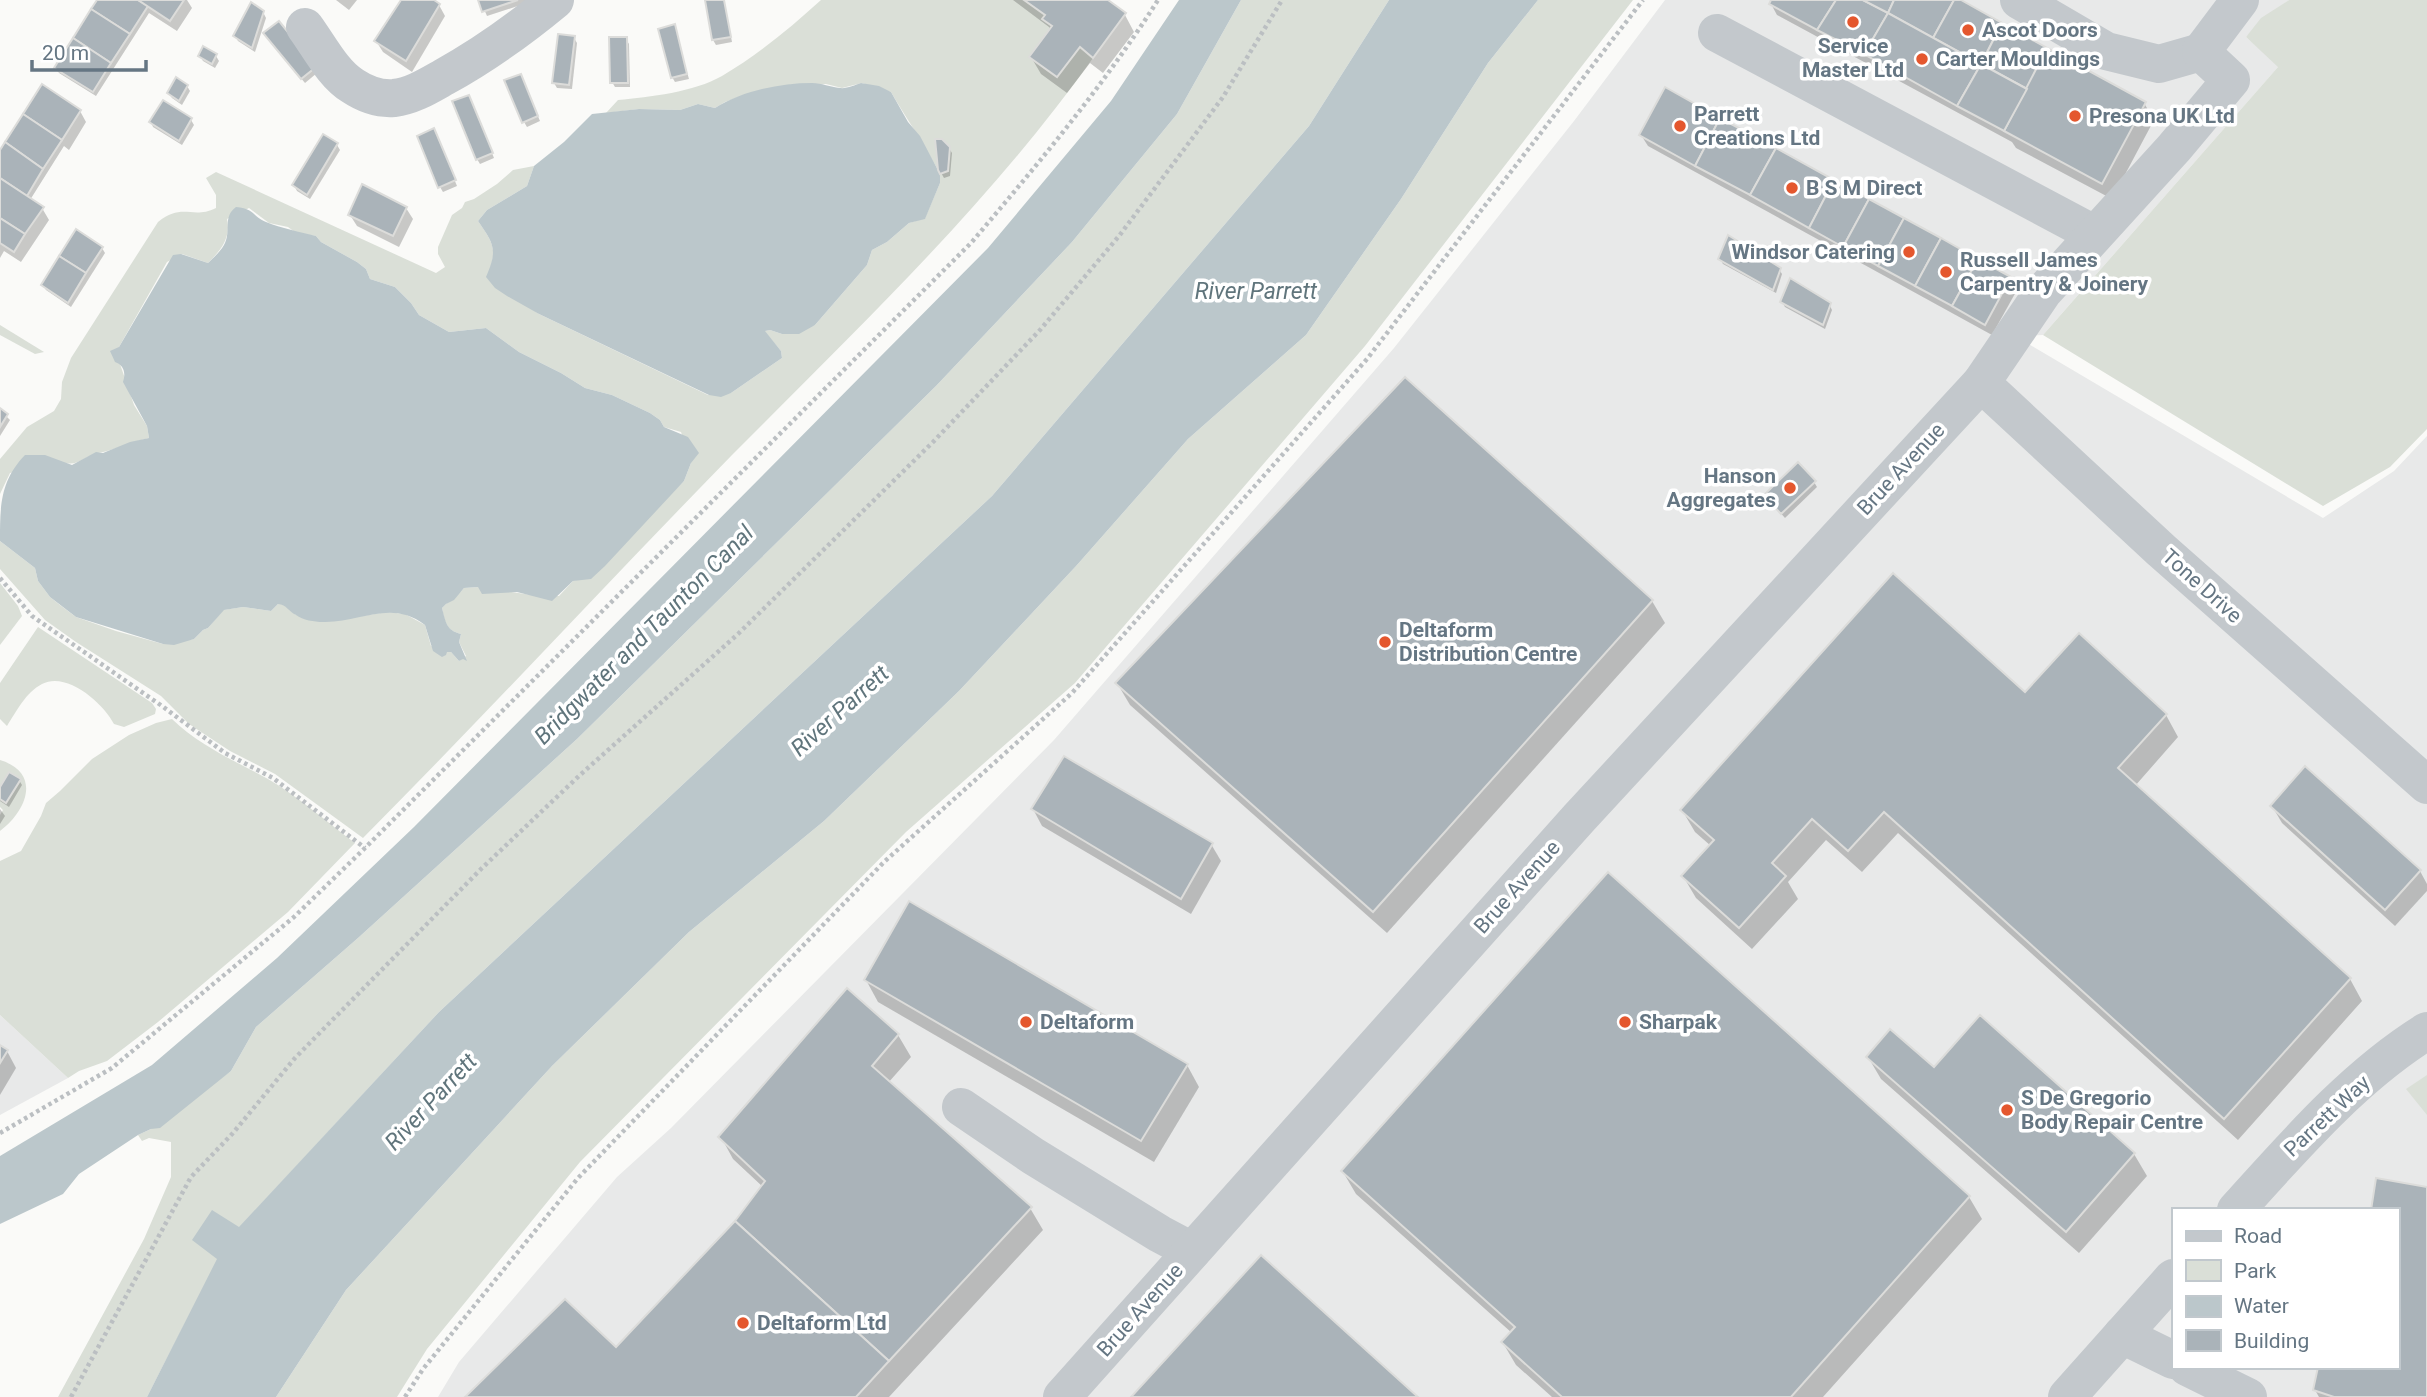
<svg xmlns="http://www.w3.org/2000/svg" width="2427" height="1397" viewBox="0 0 2427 1397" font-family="Roboto,sans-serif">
	<rect width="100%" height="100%" fill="#fafaf8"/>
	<g fill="#e8e9e9" fill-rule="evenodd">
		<path d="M1665,0H2289L2246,37L2279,66L2043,335L2015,336L2323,518L2394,471L2427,436V1397H438L459,1362L617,1177L671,1128L1054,740L1394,348L1574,121ZM2173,1210H2397V1367H2173Z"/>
		<path d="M0,1015L68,1078L0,1115Z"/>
	</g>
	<g fill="#dadfd7">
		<path d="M821,0H1024L1045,15L1043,19L1052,26L1030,57L1057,77L1080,47L1093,58C989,204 858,328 732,455C608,582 488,712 363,838L275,774L230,751L189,724L161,696L76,642L45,620L0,569V541L35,568L38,581L50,597L60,605L76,617L116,631L163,644L194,639L203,630L208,628L223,610L243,607L271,611L278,604H284L296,615L349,618L387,612L405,614L425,625L431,646L451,652L459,661L466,656L459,642L461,634C446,630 445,623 442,608C448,601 456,598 464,588L478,587L532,595L559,596L573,581L580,579L684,481L691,463L681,432L664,427L660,420L650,413L612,395L585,388L561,373L519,352L486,328L449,332L419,315L411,303L395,287L370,279L366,269L357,262L321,242L316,236L296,233L288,227L269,223L249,208L227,219C231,238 221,250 208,263L182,254L167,262L119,347L120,364L134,405L147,426L149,438C131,442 115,450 98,453C86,455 79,466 66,463L10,473L0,494V459L27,427L54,411L61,399L62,382L71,358L158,222C183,202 192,220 216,208V195L206,178L216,172L436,273L445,267L438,254V247L452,215L462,208L465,202L474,199L497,184L513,170L534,166L527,186L487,210L478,221C494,244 498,250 487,277L539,314L708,395L731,393L782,358L781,351L764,331L770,330L782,334L815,325L867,265L872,250L887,242L909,223L925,218L940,183V174L948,171L950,147L942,139L935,140L938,170C923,142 906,118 891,92L862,83L842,88L826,84H794L744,95L725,102L715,108L698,104L680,110L639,109L606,113L618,100C650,97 694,92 722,76C758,55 790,28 821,0Z"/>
		<path d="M1241,0H1389L1309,126L992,496L439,1012L239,1228L212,1211L218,1259L147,1397H58L144,1239L171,1177V1142L149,1138L142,1141L138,1135L151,1129L231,1071L256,1027L358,938L577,739L936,386L1072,242L1177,114Z"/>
		<path d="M1538,0H1633L1365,346L1075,683L906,832L580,1162L427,1349L397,1397H276L346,1290L552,1066L689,932L824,821L959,691L1077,565L1188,439L1306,335L1401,199L1488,63Z"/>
		<path d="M2289,0H2427V429L2390,467L2323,506L2043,335L2278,67L2246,37L2261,18Z"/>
		<path d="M0,325L44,352L35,354L0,335Z"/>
		<path d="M0,583L18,606L22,616L0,645Z"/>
		<path d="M38,627L152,703L156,709L155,714L124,727L114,724C103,703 67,671 42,684C26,692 16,712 7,726L0,719V683Z"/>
		<path d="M172,719C200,746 235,761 268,779C299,797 327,822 355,843L288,912L158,1022L107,1061L79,1071L68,1078L0,1015V861L21,851L41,816L46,803L60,791L92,759L129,735L156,723Z"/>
		<path d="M0,760C42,773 27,811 0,831V815L3,810L0,807V799L7,802L20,779L9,772L0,787Z"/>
		<path d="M2427,1075V1115L2406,1089Z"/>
	</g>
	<g fill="#bbc7cb">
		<path d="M1179,0H1241L1177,114L1072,242L936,386L577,739L358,938L256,1027L231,1071L160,1128L151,1129L138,1135L79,1174L63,1194L0,1224V1156L152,1065L277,958L414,827L988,248L1111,101Z"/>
		<path d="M1389,0H1538L1488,63L1401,199L1306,335L1188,439L1077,565L959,691L824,821L689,932L552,1066L346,1290L276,1397H147L217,1259L192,1240L212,1210L239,1227L439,1012L992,496L1309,126Z"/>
		<path d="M861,83L879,86L891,92L908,122L920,136L940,174V183L925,219L909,223L887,242L872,250L867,265L815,325L799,334H782L770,330L765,331L781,351L782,358L731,393L721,397L709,395L539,314L507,296L495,288L486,277C498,250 494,244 478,221L487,210L527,186L534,166L564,142L592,114L639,109L680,110L698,104L715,108C742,91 780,83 812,83C822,83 830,87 840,88C846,89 855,85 861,83Z"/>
		<path d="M236,207C255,209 252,216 266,222C281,228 300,232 316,236L321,242L357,262L366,269L370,279L395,287L411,303L419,315L449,332L486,328L519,352L561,373L585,388L612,395L650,413L660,420L664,427L688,437L699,453L691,463L684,481L605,566L591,579L573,581L552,601L517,592L482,594L478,587L464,588L454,600L446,604L442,608C446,623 446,630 461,634L459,642L467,661L463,659L459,661L451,652H447L446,655L442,657L433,651L425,625C390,599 361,623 323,622C314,622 303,620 296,615C288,611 287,605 278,604L271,611L243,607L224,610L208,628L203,630L194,639L174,645L163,644L76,617L50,597L38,581L35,568L0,541C0,506 0,481 25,455H45L72,465L96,452L103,453L130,442L149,438L147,426L123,382C126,373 124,365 115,362L110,351L119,347L173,255L181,254L208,263C213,258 220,252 224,245C232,231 222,217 236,207Z"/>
	</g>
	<g fill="#0003">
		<path d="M99,0H187L192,8L177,31L149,13L96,96L59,73L56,68Z"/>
		<path d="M336,0H357L349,10Z"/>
		<path d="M403,0H430L439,5L445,16L412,72L383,52L376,41Z"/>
		<path d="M480,0H526L527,3L487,16Z"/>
		<path d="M707,0H724L732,42L716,45L713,40Z"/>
		<path d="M1013,0H1105L1125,15L1134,32L1103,73L1090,63L1067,93L1041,74L1031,57L1051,30L1049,27Z"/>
		<path d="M1773,0H1955L2144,103L2154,120L2112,199L2016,148L2012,142L1777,15L1771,4Z"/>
		<path d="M263,12L266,18L255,52L238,41L235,36Z"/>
		<path d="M674,27L689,79L675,82L672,77Z"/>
		<path d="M574,38L577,43L572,89L557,88L554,83Z"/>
		<path d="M268,39L317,73L305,83Z"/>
		<path d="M626,39L629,44L630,87H615L612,82Z"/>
		<path d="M200,56H216L219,61L215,68L203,61Z"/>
		<path d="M523,81L540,121L527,127L524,122Z"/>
		<path d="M187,86L190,91L182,105L172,98L169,93Z"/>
		<path d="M471,102L494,158L480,164L477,159Z"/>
		<path d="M80,111L86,122L69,150L64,146L30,200L42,208L49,220L21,262L4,251L0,258V154Z"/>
		<path d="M191,120L194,125L182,145L153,127L151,122Z"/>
		<path d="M1641,135L2010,278L2017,290L1992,335L1648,146Z"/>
		<path d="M436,136L457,186L443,192L440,187Z"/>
		<path d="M324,137L337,145L340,150L310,199L297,191L294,185Z"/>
		<path d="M949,148L952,153L950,176L944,178L939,169Z"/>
		<path d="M406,208L413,219L399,247L357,226L350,215Z"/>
		<path d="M102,248L105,253L71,307L46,290L43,285Z"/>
		<path d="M1720,259L1779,269L1782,274L1776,293L1723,264Z"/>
		<path d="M1782,302L1829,304L1832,310L1825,329L1785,307Z"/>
		<path d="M1406,379L1652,601L1665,623L1387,933L1130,705L1117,683Z"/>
		<path d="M0,410L10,420L0,436Z"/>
		<path d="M1814,482L1817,487L1785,518L1766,496Z"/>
		<path d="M2026,695L2166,715L2178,737L2135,786L2350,979L2362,1001L2238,1140L1898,833L1862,872L1826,840L1788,882L1798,899L1752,949L1696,898L1683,876L1711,846L1695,832L1682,810Z"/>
		<path d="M19,780L22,785L9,807L0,801V791Z"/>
		<path d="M2272,806L2420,871L2427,884V891L2395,926L2282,823Z"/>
		<path d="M0,809L5,816L0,824Z"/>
		<path d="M1033,809L1211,844L1221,861L1191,914L1042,826Z"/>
		<path d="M1608,875L1969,1197L1982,1219L1823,1397H1552L1516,1365L1503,1343L1512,1333L1356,1194L1343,1172Z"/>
		<path d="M866,980L1187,1065L1199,1087L1154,1162L878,1002Z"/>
		<path d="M847,991L898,1035L911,1057L888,1083L1030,1208L1043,1230L889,1397H468L616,1350L736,1222L763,1187L733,1159L721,1137Z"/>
		<path d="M1980,1018L2134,1154L2147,1176L2079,1253L1881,1079L1868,1057L1934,1070Z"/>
		<path d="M0,1047L7,1051L16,1068L0,1095Z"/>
		<path d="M2427,1189V1397H2319L2315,1390L2397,1367Z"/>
	</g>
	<g fill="#aab3b9" stroke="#dcdcda" stroke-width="2">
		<path d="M97,0H138L148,6L130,34L91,9Z"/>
		<path d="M138,0H184L170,21Z"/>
		<path d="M401,0H434L440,4L406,61L374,41Z"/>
		<path d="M478,0H518L482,12Z"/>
		<path d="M705,0H724L731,37L712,40Z"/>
		<path d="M1024,0H1108L1126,13L1093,58L1080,47L1057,77L1029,57L1052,26L1042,19L1045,15Z"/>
		<path d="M1771,0H1836L1817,30L1769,4Z"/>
		<path d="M1836,0H1863L1888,13L1864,54L1817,30Z"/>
		<path d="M1863,0H1894L1888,13Z"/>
		<path d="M1894,0H1954L1933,38L1888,13Z"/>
		<path d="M1954,0H1961L2002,23L1981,64L1933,38Z"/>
		<path d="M251,2L264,11L252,48L233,36Z"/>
		<path d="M91,9L130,34L111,63L73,38Z"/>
		<path d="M1888,13L1981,64L1957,106L1864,54Z"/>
		<path d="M279,21L316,67L301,79L263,33Z"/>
		<path d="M2002,23L2047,48L2027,89L1981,64Z"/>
		<path d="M675,24L687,74L671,78L658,29Z"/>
		<path d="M558,34L575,36L569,85L552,83Z"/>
		<path d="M609,37H627L628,83H610Z"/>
		<path d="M73,38L111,63L93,92L54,68Z"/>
		<path d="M203,46L217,54L212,64L198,56Z"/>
		<path d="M2047,48L2146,102L2102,184L2004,131Z"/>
		<path d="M1981,64L2027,89L2004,131L1957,106Z"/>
		<path d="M521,74L538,116L522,123L504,80Z"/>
		<path d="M176,77L188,85L179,101L167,93Z"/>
		<path d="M42,84L81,110L62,140L23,114Z"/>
		<path d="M1665,87L1720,118L1695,166L1639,135Z"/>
		<path d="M469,95L493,153L476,160L452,101Z"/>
		<path d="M163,100L192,118L179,141L149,122Z"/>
		<path d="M23,114L62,140L43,169L5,142Z"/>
		<path d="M1720,118L1776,148L1750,195L1695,166Z"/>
		<path d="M434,128L456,180L438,188L417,136Z"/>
		<path d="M323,134L338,143L307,195L292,185Z"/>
		<path d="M935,139H942L950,147L948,171L940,174L938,170Z"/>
		<path d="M5,142L43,169L27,196L0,178V150Z"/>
		<path d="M1776,148L1834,180L1809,228L1750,195Z"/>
		<path d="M0,178L44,207L25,234L0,218Z"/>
		<path d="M1834,180L1869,199L1843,247L1809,228Z"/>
		<path d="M362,184L407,207L393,236L348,215Z"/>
		<path d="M1869,199L1904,218L1878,266L1843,247Z"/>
		<path d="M0,218L25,234L14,252L0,243Z"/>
		<path d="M1904,218L1941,238L1915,286L1878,266Z"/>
		<path d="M76,229L103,247L86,273L59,256Z"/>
		<path d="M1728,235L1781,268L1773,290L1718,259Z"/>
		<path d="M1941,238L1978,259L1952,306L1915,286Z"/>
		<path d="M59,256L86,273L68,303L41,285Z"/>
		<path d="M1978,259L2011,277L1985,325L1952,306Z"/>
		<path d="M1790,278L1831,303L1823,325L1780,302Z"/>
		<path d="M1405,377L1653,600L1373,912L1115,683Z"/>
		<path d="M0,408L8,414L0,427Z"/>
		<path d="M1798,462L1816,481L1781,514L1764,495Z"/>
		<path d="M1893,573L2025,692L2079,633L2167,714L2118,768L2351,978L2224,1119L1884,812L1848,851L1812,819L1772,863L1786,876L1739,928L1681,876L1714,840L1680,810Z"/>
		<path d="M1064,756L1213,843L1181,899L1031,809Z"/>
		<path d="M2305,766L2421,870L2385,910L2270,806Z"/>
		<path d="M9,772L21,779L6,803L0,799V787Z"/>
		<path d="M1608,872L1970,1196L1791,1397H1562L1501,1342L1515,1327L1341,1171Z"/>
		<path d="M909,901L1188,1064L1141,1141L864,980Z"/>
		<path d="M847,988L899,1034L872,1066L1032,1207L889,1361L735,1221L765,1181L718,1137Z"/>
		<path d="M1980,1015L2135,1153L2066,1232L1866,1057L1890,1029L1934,1067Z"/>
		<path d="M0,1045L8,1050L0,1063Z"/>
		<path d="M2376,1178L2427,1187V1397H2334L2313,1390L2318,1367H2397V1210H2371Z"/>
		<path d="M735,1221L889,1361L856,1397H465L565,1299L616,1347Z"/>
		<path d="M1261,1255L1418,1397H1131Z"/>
	</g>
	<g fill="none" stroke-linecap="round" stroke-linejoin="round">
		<g stroke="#bbbfc2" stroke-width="4.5" stroke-dasharray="3.5 3.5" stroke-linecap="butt">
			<path d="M0,578L32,616L162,706L225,753L273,778L365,848"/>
			<path d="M0,1133L112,1068L294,917L365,848L971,243C1037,165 1103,87 1158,0"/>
			<path d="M71,1397L191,1177L233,1133L295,1058L481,869L580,775L738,634L933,442L1040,330L1119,236L1191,140L1223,97L1282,0"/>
			<path d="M405,1397L423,1369L578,1178L884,862L1072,693L1367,359L1643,0"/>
		</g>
		<g stroke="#c3c8cc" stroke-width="38">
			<path d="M2019,0L2106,51L2159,64L2201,52"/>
			<path d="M305,27C319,46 333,74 353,86C365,94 380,99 394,98C412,96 428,86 444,77C484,55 520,29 555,0"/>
			<path d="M1717,33L2094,234"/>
			<path d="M1981,383L2161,550L2427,785"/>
			<path d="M961,1107L1033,1156L1160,1234L1192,1251"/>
			<path d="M2236,1210C2293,1147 2354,1076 2427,1031"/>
			<path d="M2122,1335L2173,1360"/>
			<path d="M2187,1367L2248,1397"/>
			<path d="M1062,1397L1579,818L1981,383L2043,292L2174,148L2231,80L2201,52L2240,0"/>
			<path d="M2067,1397L2173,1278"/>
		</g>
	</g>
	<g fill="#e4572e" stroke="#fff" stroke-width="2.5">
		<circle cx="1853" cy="22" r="7"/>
		<circle cx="1968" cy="30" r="7"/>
		<circle cx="1922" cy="59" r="7"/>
		<circle cx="2075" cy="116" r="7"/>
		<circle cx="1680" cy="126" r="7"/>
		<circle cx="1792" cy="188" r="7"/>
		<circle cx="1909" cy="252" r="7"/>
		<circle cx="1946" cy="272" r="7"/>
		<circle cx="1790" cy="488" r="7"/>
		<circle cx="1385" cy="642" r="7"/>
		<circle cx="1026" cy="1022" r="7"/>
		<circle cx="1625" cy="1022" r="7"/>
		<circle cx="2007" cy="1110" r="7"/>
		<circle cx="743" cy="1323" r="7"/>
	</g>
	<g text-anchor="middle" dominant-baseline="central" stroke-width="7" stroke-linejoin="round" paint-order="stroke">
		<g font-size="21" font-weight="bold" fill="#657683" stroke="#fff" text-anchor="start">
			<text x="1982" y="30">Ascot Doors</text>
			<text x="1853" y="46" text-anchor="middle">Service<tspan x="1853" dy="24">Master Ltd</tspan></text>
			<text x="1936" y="59">Carter Mouldings</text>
			<text x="1694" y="114">Parrett<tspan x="1694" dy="24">Creations Ltd</tspan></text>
			<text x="2089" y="116">Presona UK Ltd</text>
			<text x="1806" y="188">B S M Direct</text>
			<text x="1895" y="252" text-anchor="end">Windsor Catering</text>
			<text x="1960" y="260">Russell James<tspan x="1960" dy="24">Carpentry &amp; Joinery</tspan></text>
			<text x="1776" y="476" text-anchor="end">Hanson<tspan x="1776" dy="24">Aggregates</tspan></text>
			<text x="1399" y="630">Deltaform<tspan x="1399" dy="24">Distribution Centre</tspan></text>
			<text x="1040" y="1022">Deltaform</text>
			<text x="1639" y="1022">Sharpak</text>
			<text x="2021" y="1098">S De Gregorio<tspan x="2021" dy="24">Body Repair Centre</tspan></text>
			<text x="757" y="1323">Deltaform Ltd</text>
		</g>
		<g font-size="21" fill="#657683" stroke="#fff">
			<text transform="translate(1901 469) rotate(-47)">Brue Avenue</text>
			<text transform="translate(2202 586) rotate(42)">Tone Drive</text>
			<text transform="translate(1517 887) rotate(-48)">Brue Avenue</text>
			<text transform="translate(2327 1116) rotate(-43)">Parrett Way</text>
			<text transform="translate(1140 1310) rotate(-48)">Brue Avenue</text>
		</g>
		<g font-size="23" font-style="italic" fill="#60757c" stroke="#fff">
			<text x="1256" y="291">River Parrett</text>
			<text transform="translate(644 635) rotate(-45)">Bridgwater and Taunton Canal</text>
			<text transform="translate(840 711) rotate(-42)">River Parrett</text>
			<text transform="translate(431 1102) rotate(-47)">River Parrett</text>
		</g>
	</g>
	<rect x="2172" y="1208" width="228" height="161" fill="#ffffff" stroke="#c1c8cd" stroke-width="2"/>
	<rect x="2186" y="1231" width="35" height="10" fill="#c3c8cc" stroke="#c1c8cd" stroke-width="2"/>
	<text x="2234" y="1243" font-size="21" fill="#657683">Road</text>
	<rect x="2186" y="1260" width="35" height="21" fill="#dadfd7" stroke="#c1c8cd" stroke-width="2"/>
	<text x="2234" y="1278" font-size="21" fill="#657683">Park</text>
	<rect x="2186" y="1296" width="35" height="21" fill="#bbc7cb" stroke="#c1c8cd" stroke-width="2"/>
	<text x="2234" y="1313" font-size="21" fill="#657683">Water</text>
	<rect x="2186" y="1330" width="35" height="21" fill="#aab3b9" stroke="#c1c8cd" stroke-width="2"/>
	<text x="2234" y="1348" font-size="21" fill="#657683">Building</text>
	<path d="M32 60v10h114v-10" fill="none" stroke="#657683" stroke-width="3.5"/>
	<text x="42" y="60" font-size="21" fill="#657683" stroke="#ffffff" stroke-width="5" paint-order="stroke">20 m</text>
</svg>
